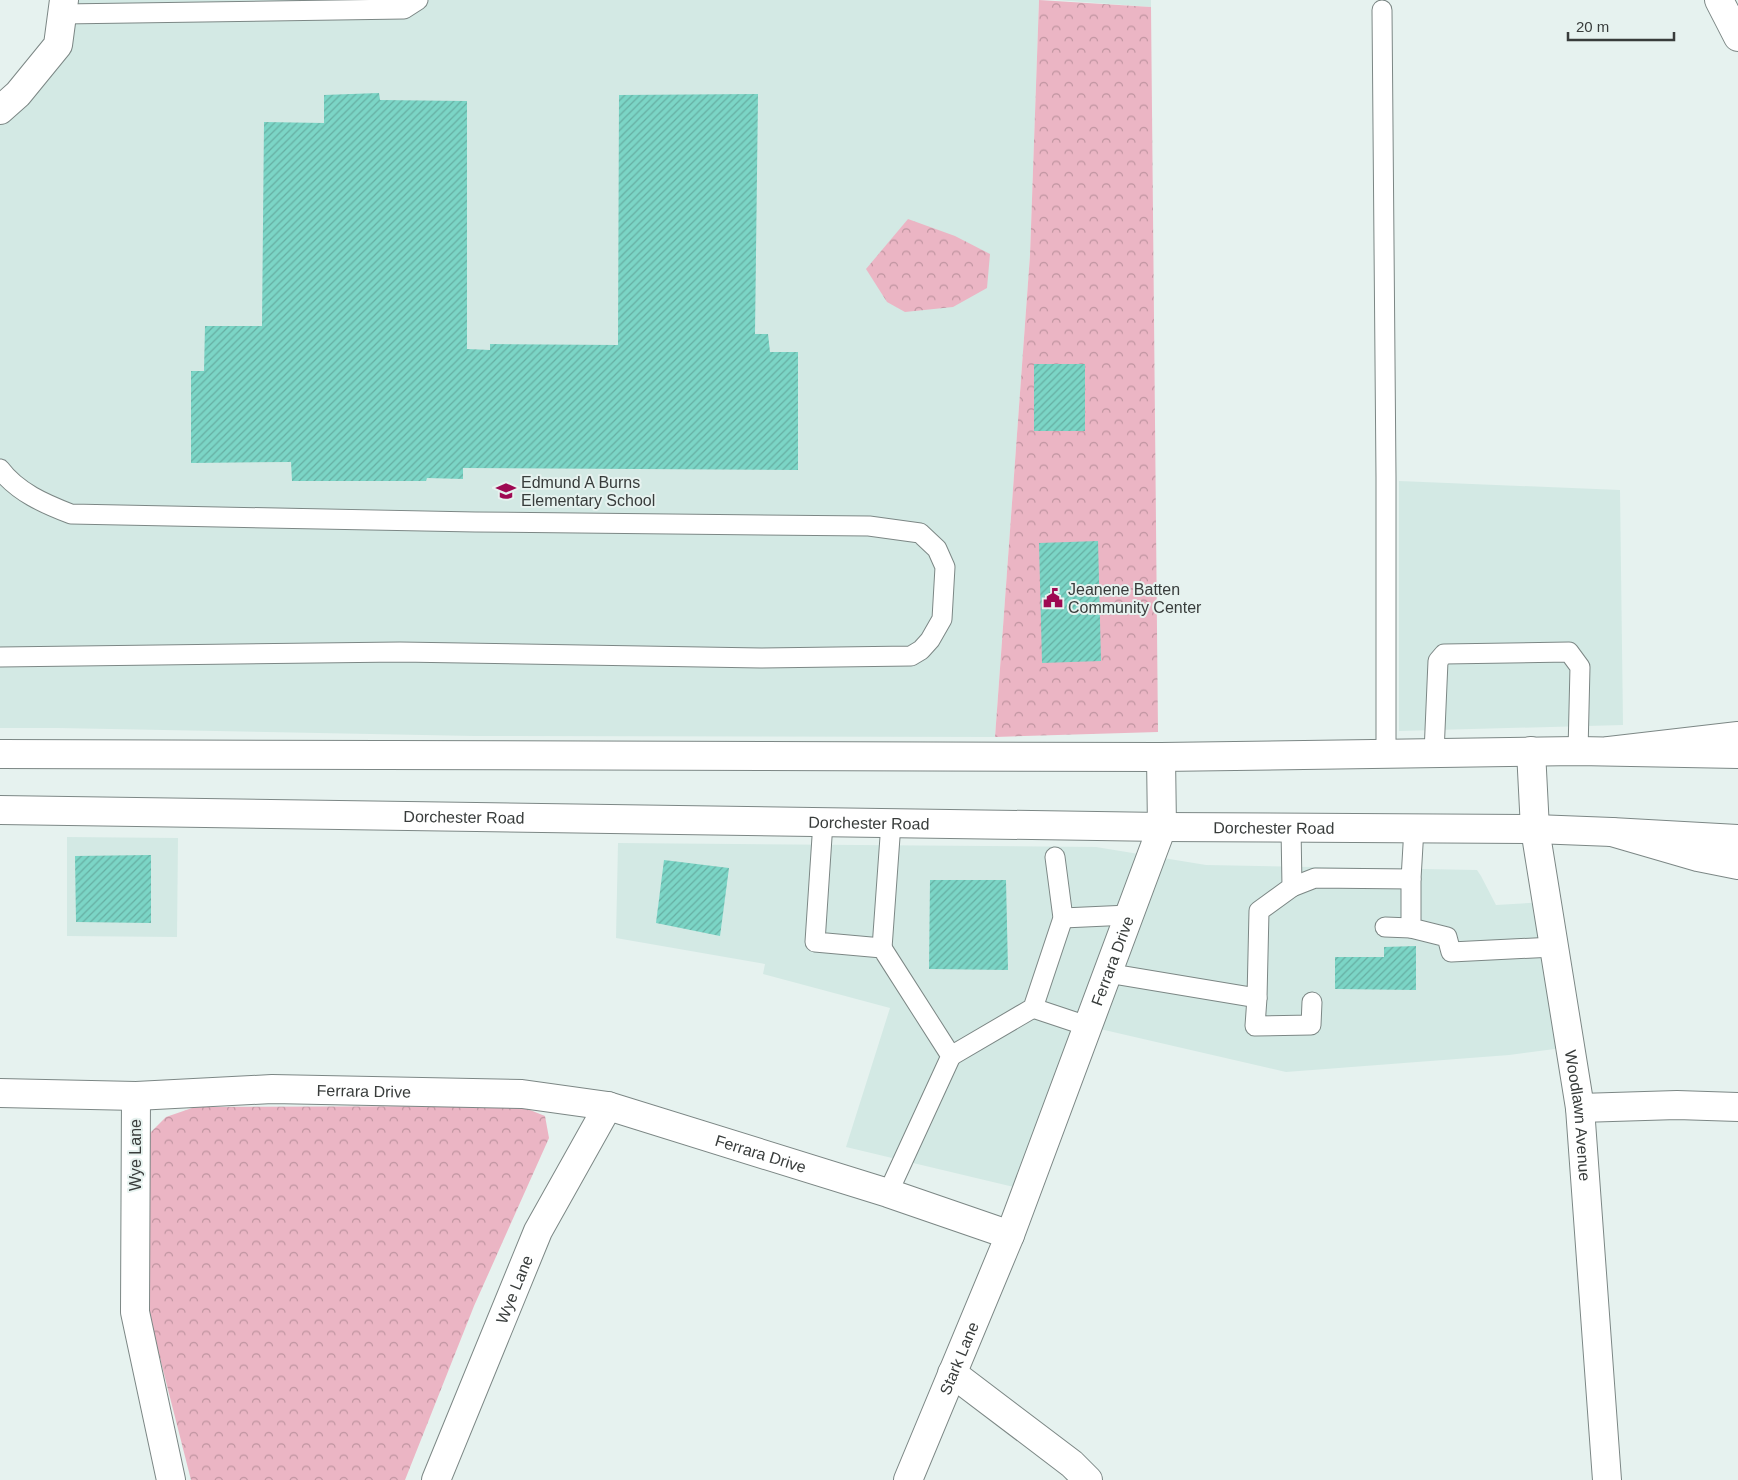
<svg xmlns="http://www.w3.org/2000/svg" width="1738" height="1480" viewBox="0 0 1738 1480" font-family="Helvetica,sans-serif">
	<defs>
		<pattern id="park-crowns" width="20" height="18" patternUnits="userSpaceOnUse" patternTransform="scale(1.25)"><rect width="20" height="18" fill="#ebb5c4"/><path d="M2 6a3 3 0 1 1 6 0M12 15a3 3 0 1 1 6 0" fill="none" stroke="#bf94a0"/></pattern>
		<pattern id="building-hatch" width="6" height="6" patternUnits="userSpaceOnUse" patternTransform="scale(1.25)"><rect width="6" height="6" fill="#7bd5c6"/><path d="M-1 1l2-2M0 6l6-6M5 7l2-2" fill="none" stroke="#66aea2"/></pattern>
	</defs>
	<rect width="100%" height="100%" fill="#e6f2ef"/>
	<g fill="#d3e9e4">
		<path d="M68,0H1039L1030,255L995,737L474,736L58,728H0V102L58,45Z"/>
		<path d="M1055,0H1151V7Z"/>
		<path d="M1399,481L1620,490L1623,725L1399,731Z"/>
		<path d="M67,837L178,838L177,937L67,936Z"/>
		<path d="M618,843L1096,847L1206,865L1477,870L1481,876L1496,905L1547,902L1570,1047L1509,1055L1286,1072L1087,1026L1026,1190L846,1147L890,1008L763,974L765,964L616,938Z"/>
	</g>
	<g fill="url(#park-crowns)">
		<path d="M1039,0L1151,7L1158,732L995,737L1030,255Z"/>
		<path d="M908,219L955,236L990,254L987,288L953,307L905,312L887,302L866,269Z"/>
		<path d="M520,1106L545,1116L549,1138L474,1306L405,1480H191L147,1307V1136L166,1117L195,1107Z"/>
	</g>
	<g fill="url(#building-hatch)">
		<path d="M379,93L380,100L467,101V349L490,350V344L618,345L619,95L758,94L755,334H768L770,352H798V470L463,468V479L427,478L426,481H292L291,462L191,463V371H204L205,326H262L264,122L324,123V95Z"/>
		<rect x="1034" y="364" width="51" height="67"/>
		<path d="M1098,541L1101,661L1042,663L1039,543Z"/>
		<path d="M151,855V923L76,922L75,856Z"/>
		<path d="M664,860L729,868L720,936L656,923Z"/>
		<path d="M930,880H1006L1008,970L929,969Z"/>
		<path d="M1416,946V990L1335,989V957H1384V947Z"/>
	</g>
	<g fill="none" stroke-linecap="round" stroke-linejoin="round">
		<defs>
			<g id="lane">
				<path d="M1382,10L1386,477V754"/>
				<path d="M62,14L404,9L418,0"/>
				<path d="M0,469C17,492 45,504 71,514L475,522L869,526L920,533L937,549L945,567L942,619L930,640L921,650L911,656L761,658L400,652L0,657"/>
				<path d="M1434,753L1438,661L1444,654L1569,652L1580,667L1578,751"/>
				<path d="M823,822L815,942L882,948L951,1056L888,1193"/>
				<path d="M1411,879V928L1447,937L1451,952L1554,947"/>
				<path d="M1292,887L1315,878L1411,879L1414,828"/>
				<path d="M1063,918L1129,915"/>
				<path d="M1385,927L1411,928"/>
				<path d="M882,948L891,823"/>
				<path d="M1107,973L1257,998L1259,911L1292,887L1291,828"/>
				<path d="M1257,998L1255,1026L1311,1025L1312,1002"/>
				<path d="M1033,1008L1087,1026"/>
				<path d="M951,1056L1033,1008L1063,918L1055,857"/>
			</g>
			<g id="street">
				<path d="M0,110L18,94L58,45L64,0"/>
				<path id="s1" d="M1531,751L1535,829L1580,1108L1607,1480"/>
				<path id="s2" d="M0,1093L136,1096L272,1089L522,1094L608,1106L888,1193L1010,1235"/>
				<path d="M136,1096L135,1312L171,1480"/>
				<path d="M1580,1108L1677,1105L1738,1107"/>
				<path d="M952,1373L1072,1464L1088,1480"/>
				<path id="s3" d="M436,1480L538,1231L608,1106"/>
				<path id="s4" d="M908,1480L1010,1235L1162,827L1161,757"/>
			</g>
			<g id="secondary">
				<path d="M0,754L1161,757L1578,751L1738,754"/>
				<path id="s5" d="M0,810L1162,827L1535,829L1612,832L1738,839"/>
			</g>
			<g id="highway">
				<path d="M1719,0L1738,37"/>
				<path d="M1609,751L1738,736"/>
				<path d="M1612,832L1698,857L1738,865"/>
			</g>
		</defs>
		<use href="#lane" stroke="#7c8785" stroke-width="21"/>
		<use href="#street" stroke="#7c8785" stroke-width="30"/>
		<use href="#secondary" stroke="#7c8785" stroke-width="30"/>
		<use href="#highway" stroke="#7c8785" stroke-width="30"/>
		<use href="#lane" stroke="#fff" stroke-width="19"/>
		<use href="#street" stroke="#fff" stroke-width="28"/>
		<use href="#secondary" stroke="#fff" stroke-width="28"/>
		<use href="#highway" stroke="#fff" stroke-width="28"/>
	</g>
	<defs>
		<symbol id="school-bare" viewBox="-9 -9 18 18"><path d="M0-5L7-2L0 1L-7-2ZM-4 1L0 2.5L4 1V4Q0 6-4 4Z" fill="#9e0952" stroke="#e6f2ef" stroke-width="2.5" paint-order="stroke"/></symbol>
		<symbol id="civic-bare" viewBox="-9 -9 18 18"><path d="M-.6-6.5H3V-4.5H.6V-3L4-1V1h2V6H-6V1h2V-1L-.6-3ZM-1.2 2.5V6h2.4V2.5Z" fill="#9e0952" stroke="#e6f2ef" stroke-width="2.5" paint-order="stroke"/></symbol>
	</defs>
	<g fill-rule="evenodd">
		<use href="#school-bare" x="492" y="477" width="28" height="28"/>
		<use href="#civic-bare" x="1039" y="584" width="28" height="28"/>
	</g>
	<g text-anchor="middle" dominant-baseline="central" stroke-width="4" stroke-linejoin="round" paint-order="stroke">
		<g font-size="16" fill="#383c3b" stroke="#e6f2ef" text-anchor="start">
			<text x="521" y="482">Edmund A Burns<tspan x="521" dy="18">Elementary School</tspan></text>
			<text x="1068" y="589">Jeanene Batten<tspan x="1068" dy="18">Community Center</tspan></text>
		</g>
		<g font-size="16" fill="#383c3b" stroke="#e6f2ef">
			<text stroke="none"><textPath href="#s5" startOffset="464">Dorchester Road</textPath></text>
			<text stroke="none"><textPath href="#s5" startOffset="869">Dorchester Road</textPath></text>
			<text stroke="none"><textPath href="#s5" startOffset="1274">Dorchester Road</textPath></text>
			<text stroke="none"><textPath href="#s4" startOffset="558">Ferrara Drive</textPath></text>
			<text stroke="none"><textPath href="#s2" startOffset="364">Ferrara Drive</textPath></text>
			<text stroke="none"><textPath href="#s1" startOffset="368">Woodlawn Avenue</textPath></text>
			<text stroke="none"><textPath href="#s2" startOffset="769">Ferrara Drive</textPath></text>
			<text transform="translate(135 1155) rotate(-90)">Wye Lane</text>
			<text stroke="none"><textPath href="#s3" startOffset="206">Wye Lane</textPath></text>
			<text stroke="none"><textPath href="#s4" startOffset="132">Stark Lane</textPath></text>
		</g>
	</g>
	<path d="M1568 32v8h106v-8" fill="none" stroke="#383c3b" stroke-width="2.5"/>
	<text x="1576" y="32" font-size="15" fill="#383c3b" stroke="#e6f2ef" stroke-width="4" paint-order="stroke">20 m</text>
</svg>
